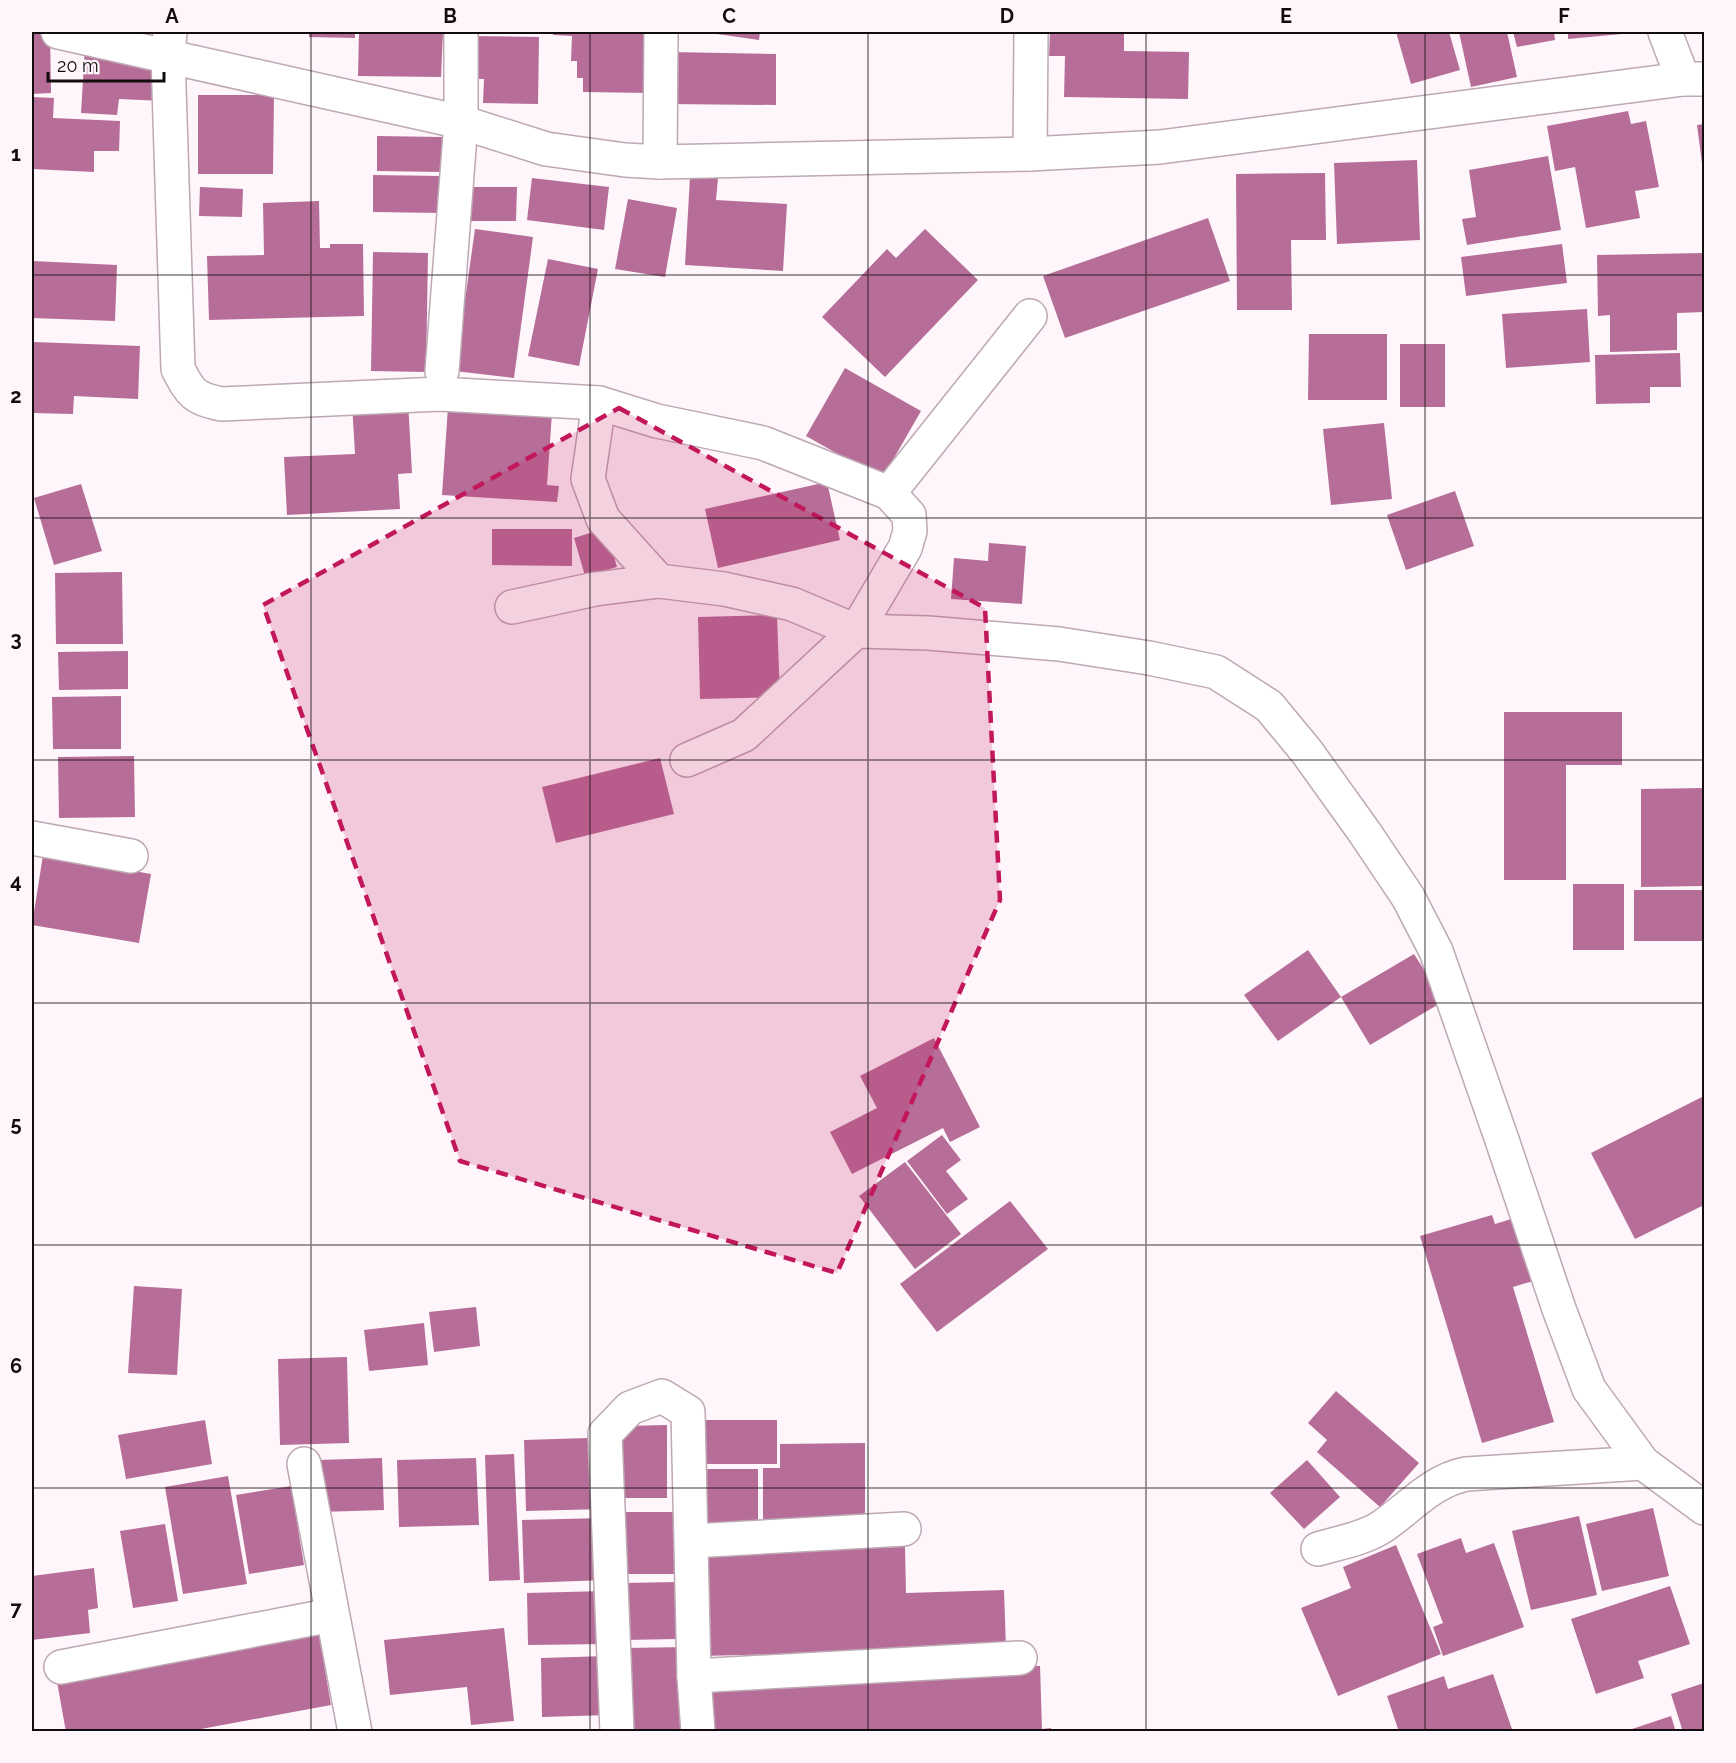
<svg xmlns="http://www.w3.org/2000/svg" width="1736" height="1763" viewBox="0 0 1736 1763" font-family="Raleway,sans-serif">
	<rect width="100%" height="100%" fill="#fef6fa"/>
	<g fill="#b66e98">
		<path d="M309,32H355V38L309,37Z"/>
		<path d="M359,32H443L441,77L358,76Z"/>
		<path d="M554,32H652L650,93L583,92V78H577V61H571L572,36L553,35Z"/>
		<path d="M703,32H760L759,40Z"/>
		<path d="M1050,32L1124,33V51L1189,52L1188,99L1064,97L1065,56H1049Z"/>
		<path d="M1396,32H1449L1460,70L1411,84Z"/>
		<path d="M1459,32H1507L1517,77L1471,87Z"/>
		<path d="M1513,32H1554L1555,40L1517,47Z"/>
		<path d="M1568,32H1622V34L1568,39Z"/>
		<path d="M32,33H50L51,93L32,94Z"/>
		<path d="M470,36L539,37L538,104L483,103L484,79H469Z"/>
		<path d="M85,47L166,64L164,101L119,99L117,115L81,113Z"/>
		<path d="M669,52L776,54V105L668,104Z"/>
		<path d="M198,95H274L273,174H198Z"/>
		<path d="M32,97L54,98L53,118L120,121L119,151H94V172L32,169Z"/>
		<path d="M1628,111L1631,124L1646,121L1659,187L1635,191L1640,218L1586,228L1575,167L1555,171L1547,126Z"/>
		<path d="M1704,124V171H1703L1697,125Z"/>
		<path d="M377,136L442,137V172L377,171Z"/>
		<path d="M1548,156L1561,230L1467,245L1462,219L1476,217L1469,170Z"/>
		<path d="M1417,160L1420,240L1337,244L1334,163Z"/>
		<path d="M1325,173L1326,240H1291L1292,310H1237L1236,174Z"/>
		<path d="M373,175L442,176V213L373,212Z"/>
		<path d="M690,177L718,178L716,200L787,204L783,271L685,265Z"/>
		<path d="M532,178L609,187L604,230L527,220Z"/>
		<path d="M200,187L243,189L242,217L199,216Z"/>
		<path d="M471,187H517L516,221H471Z"/>
		<path d="M628,199L677,208L665,277L615,269Z"/>
		<path d="M319,201L320,248H330V244H363L364,316L209,320L207,256L264,255L263,203Z"/>
		<path d="M1208,218L1230,281L1065,338L1043,276Z"/>
		<path d="M475,229L533,237L514,378L455,371Z"/>
		<path d="M925,229L978,280L885,377L822,317L887,249L896,258Z"/>
		<path d="M1562,244L1567,283L1466,296L1461,257Z"/>
		<path d="M373,252L428,253L426,372L371,371Z"/>
		<path d="M1704,253V312L1677,313V350L1610,352V315L1598,316L1597,255Z"/>
		<path d="M548,259L598,269L579,366L528,356Z"/>
		<path d="M32,261L117,265L115,321L32,318Z"/>
		<path d="M1587,309L1590,362L1506,368L1502,314Z"/>
		<path d="M1309,334H1387V400H1308Z"/>
		<path d="M34,342L140,346L138,399L74,396L73,414L32,413Z"/>
		<rect x="1400" y="344" width="45" height="63"/>
		<path d="M1680,353L1681,387H1650V403L1596,404L1595,355Z"/>
		<path d="M845,368L921,411L882,479L806,436Z"/>
		<path d="M408,401L412,473L398,474L400,509L287,515L284,457L355,454L352,404Z"/>
		<path d="M448,407L552,413L547,485L559,486L557,502L442,495Z"/>
		<path d="M1384,423L1392,499L1331,505L1323,429Z"/>
		<path d="M827,482L840,540L718,568L705,509Z"/>
		<path d="M81,484L102,551L54,565L34,498Z"/>
		<path d="M1455,491L1474,546L1406,570L1387,515Z"/>
		<path d="M606,528L617,567L585,576L574,538Z"/>
		<path d="M492,529H572V566L492,565Z"/>
		<path d="M989,543L1026,546L1022,604L951,599L954,558L988,561Z"/>
		<path d="M122,572L123,644H56L55,573Z"/>
		<path d="M777,615L780,697L700,699L698,617Z"/>
		<path d="M128,651V689L59,690L58,652Z"/>
		<path d="M121,696V749H53L52,697Z"/>
		<path d="M1504,712H1622V765H1566V880H1504Z"/>
		<path d="M134,756L135,817L59,818L58,757Z"/>
		<path d="M660,758L674,814L556,843L542,787Z"/>
		<path d="M1704,788V886L1641,887V789Z"/>
		<path d="M43,855L151,874L139,943L32,925Z"/>
		<rect x="1573" y="884" width="51" height="66"/>
		<rect x="1634" y="890" width="70" height="51"/>
		<path d="M1308,950L1341,997L1278,1041L1244,995Z"/>
		<path d="M1414,954L1444,1001L1370,1045L1341,997Z"/>
		<path d="M934,1038L980,1127L950,1142L943,1128L852,1174L830,1132L877,1108L860,1076Z"/>
		<path d="M1704,1096V1205L1635,1239L1591,1153Z"/>
		<path d="M942,1135L961,1160L946,1171L968,1199L947,1214L907,1161Z"/>
		<path d="M905,1162L961,1234L915,1269L859,1196Z"/>
		<path d="M1010,1201L1048,1249L937,1332L900,1284Z"/>
		<path d="M1492,1215L1495,1224L1524,1215L1543,1278L1513,1287L1554,1422L1482,1443L1420,1236Z"/>
		<path d="M134,1286L182,1289L177,1375L128,1373Z"/>
		<path d="M476,1307L480,1346L434,1352L429,1312Z"/>
		<path d="M424,1323L428,1365L369,1371L364,1330Z"/>
		<path d="M347,1357L349,1443L280,1445L278,1359Z"/>
		<path d="M1336,1391L1419,1463L1380,1507L1317,1452L1327,1440L1308,1423Z"/>
		<path d="M205,1420L212,1464L126,1479L118,1435Z"/>
		<rect x="699" y="1420" width="78" height="44"/>
		<path d="M667,1425V1498H621V1426Z"/>
		<path d="M588,1438V1455H602L604,1509L526,1511L524,1440Z"/>
		<path d="M865,1443V1521H763V1468H780V1444Z"/>
		<path d="M514,1454L520,1580L489,1581L485,1455Z"/>
		<path d="M382,1458L384,1510L320,1512L318,1460Z"/>
		<path d="M476,1458L479,1525L399,1527L397,1460Z"/>
		<path d="M1307,1460L1340,1497L1304,1529L1270,1493Z"/>
		<rect x="699" y="1469" width="59" height="64"/>
		<path d="M228,1476L247,1584L183,1594L165,1487Z"/>
		<path d="M291,1486L304,1565L249,1574L236,1495Z"/>
		<path d="M1653,1508L1669,1576L1602,1591L1586,1524Z"/>
		<rect x="623" y="1512" width="53" height="62"/>
		<path d="M1579,1516L1597,1595L1531,1610L1512,1531Z"/>
		<path d="M603,1518L605,1580L524,1583L522,1520Z"/>
		<path d="M165,1524L178,1601L133,1608L120,1531Z"/>
		<path d="M1461,1538L1466,1553L1494,1543L1524,1627L1443,1656L1433,1627L1443,1623L1417,1554Z"/>
		<path d="M1396,1545L1441,1654L1338,1696L1301,1608L1351,1588L1343,1567Z"/>
		<path d="M905,1547L906,1593L1004,1590L1006,1649L699,1656L696,1552Z"/>
		<path d="M94,1568L98,1608L88,1610L90,1633L32,1640V1576Z"/>
		<path d="M677,1582V1639L624,1640V1583Z"/>
		<path d="M1670,1586L1690,1644L1638,1661L1644,1678L1596,1694L1571,1619Z"/>
		<path d="M605,1591L606,1644L528,1645L527,1593Z"/>
		<path d="M504,1628L514,1721L471,1725L467,1687L390,1695L384,1640Z"/>
		<path d="M318,1629L331,1705L185,1732H66L56,1676Z"/>
		<path d="M687,1647V1732H626V1648Z"/>
		<path d="M607,1656L609,1715L542,1717L541,1658Z"/>
		<path d="M1040,1666L1042,1729L1051,1728L1052,1732H709L708,1685L976,1668Z"/>
		<path d="M1493,1674L1513,1732H1399L1387,1696L1444,1676L1448,1689Z"/>
		<path d="M1704,1683V1732H1683L1671,1694Z"/>
		<path d="M1671,1716L1676,1732H1626V1731Z"/>
	</g>
	<g fill="none" stroke-linecap="round" stroke-linejoin="round">
		<defs>
			<g id="minor">
				<path d="M58,32L461,122L546,149L625,160L660,162L1030,154L1160,147L1683,79H1704"/>
				<path d="M170,32L168,56L178,369C191,394 194,398 221,404L440,394L599,403L657,421L763,443L889,493L909,515L910,531L905,548L856,631L744,735L687,760"/>
				<path d="M1665,32L1683,79"/>
				<path d="M1030,154L1031,32"/>
				<path d="M660,162L661,32"/>
				<path d="M442,371L461,122V32"/>
				<path d="M599,403L588,479L603,519L659,581"/>
				<path d="M889,493L1030,316"/>
				<path d="M512,607L595,589L659,581L724,589L792,604L856,631L928,633L1059,644L1149,658L1216,672L1269,706L1307,752L1365,833L1408,897L1436,951L1502,1140L1559,1309L1589,1389L1643,1463L1704,1508"/>
				<path d="M32,838L131,856"/>
				<path d="M304,1464L355,1732"/>
				<path d="M692,1541L904,1529"/>
				<path d="M1318,1549C1338,1543 1362,1539 1380,1528C1409,1509 1431,1481 1466,1474L1643,1463"/>
				<path d="M61,1667L332,1615"/>
				<path d="M694,1676L1020,1658"/>
				<path d="M617,1732L605,1434L630,1408L662,1396L688,1412L694,1676L698,1732"/>
			</g>
		</defs>
		<use href="#minor" stroke="#bda8b3" stroke-width="36"/>
		<use href="#minor" stroke="#fff" stroke-width="33"/>
	</g>
	<path fill="#c2185b" fill-opacity="0.2" stroke="#c2185b" stroke-width="4.5" stroke-dasharray="12 8" stroke-linejoin="round" d="M619,408L985,608L1000,900L837,1273L460,1161L263,605Z"/>
	<path fill="none" stroke="#120c0f" stroke-width="1.5" stroke-opacity="0.55" d="M311,32V1732M590,32V1732M868,32V1732M1146,32V1732M1425,32V1732M32,275H1704M32,518H1704M32,760H1704M32,1003H1704M32,1245H1704M32,1488H1704"/>
	<rect width="1736" height="1763" fill="none" stroke="#fef6fa" stroke-width="66"/>
	<path d="M48 72v9h116v-9" fill="none" stroke="#120c0f" stroke-width="3"/>
	<text x="57" y="72" font-size="18" fill="#120c0f" stroke="#fef6fa" stroke-width="4.5" paint-order="stroke">20 m</text>
	<rect x="33" y="33" width="1670" height="1697" fill="none" stroke="#120c0f" stroke-width="2"/>
	<g font-size="20" text-anchor="middle" font-weight="bold" fill="#120c0f">
		<text x="172" y="23">A</text>
		<text x="450" y="23">B</text>
		<text x="729" y="23">C</text>
		<text x="1007" y="23">D</text>
		<text x="1286" y="23">E</text>
		<text x="1564" y="23">F</text>
		<text x="16" y="161">1</text>
		<text x="16" y="403">2</text>
		<text x="16" y="646">3</text>
		<text x="16" y="888">4</text>
		<text x="16" y="1131">5</text>
		<text x="16" y="1373">6</text>
		<text x="16" y="1616">7</text>
	</g>
</svg>
